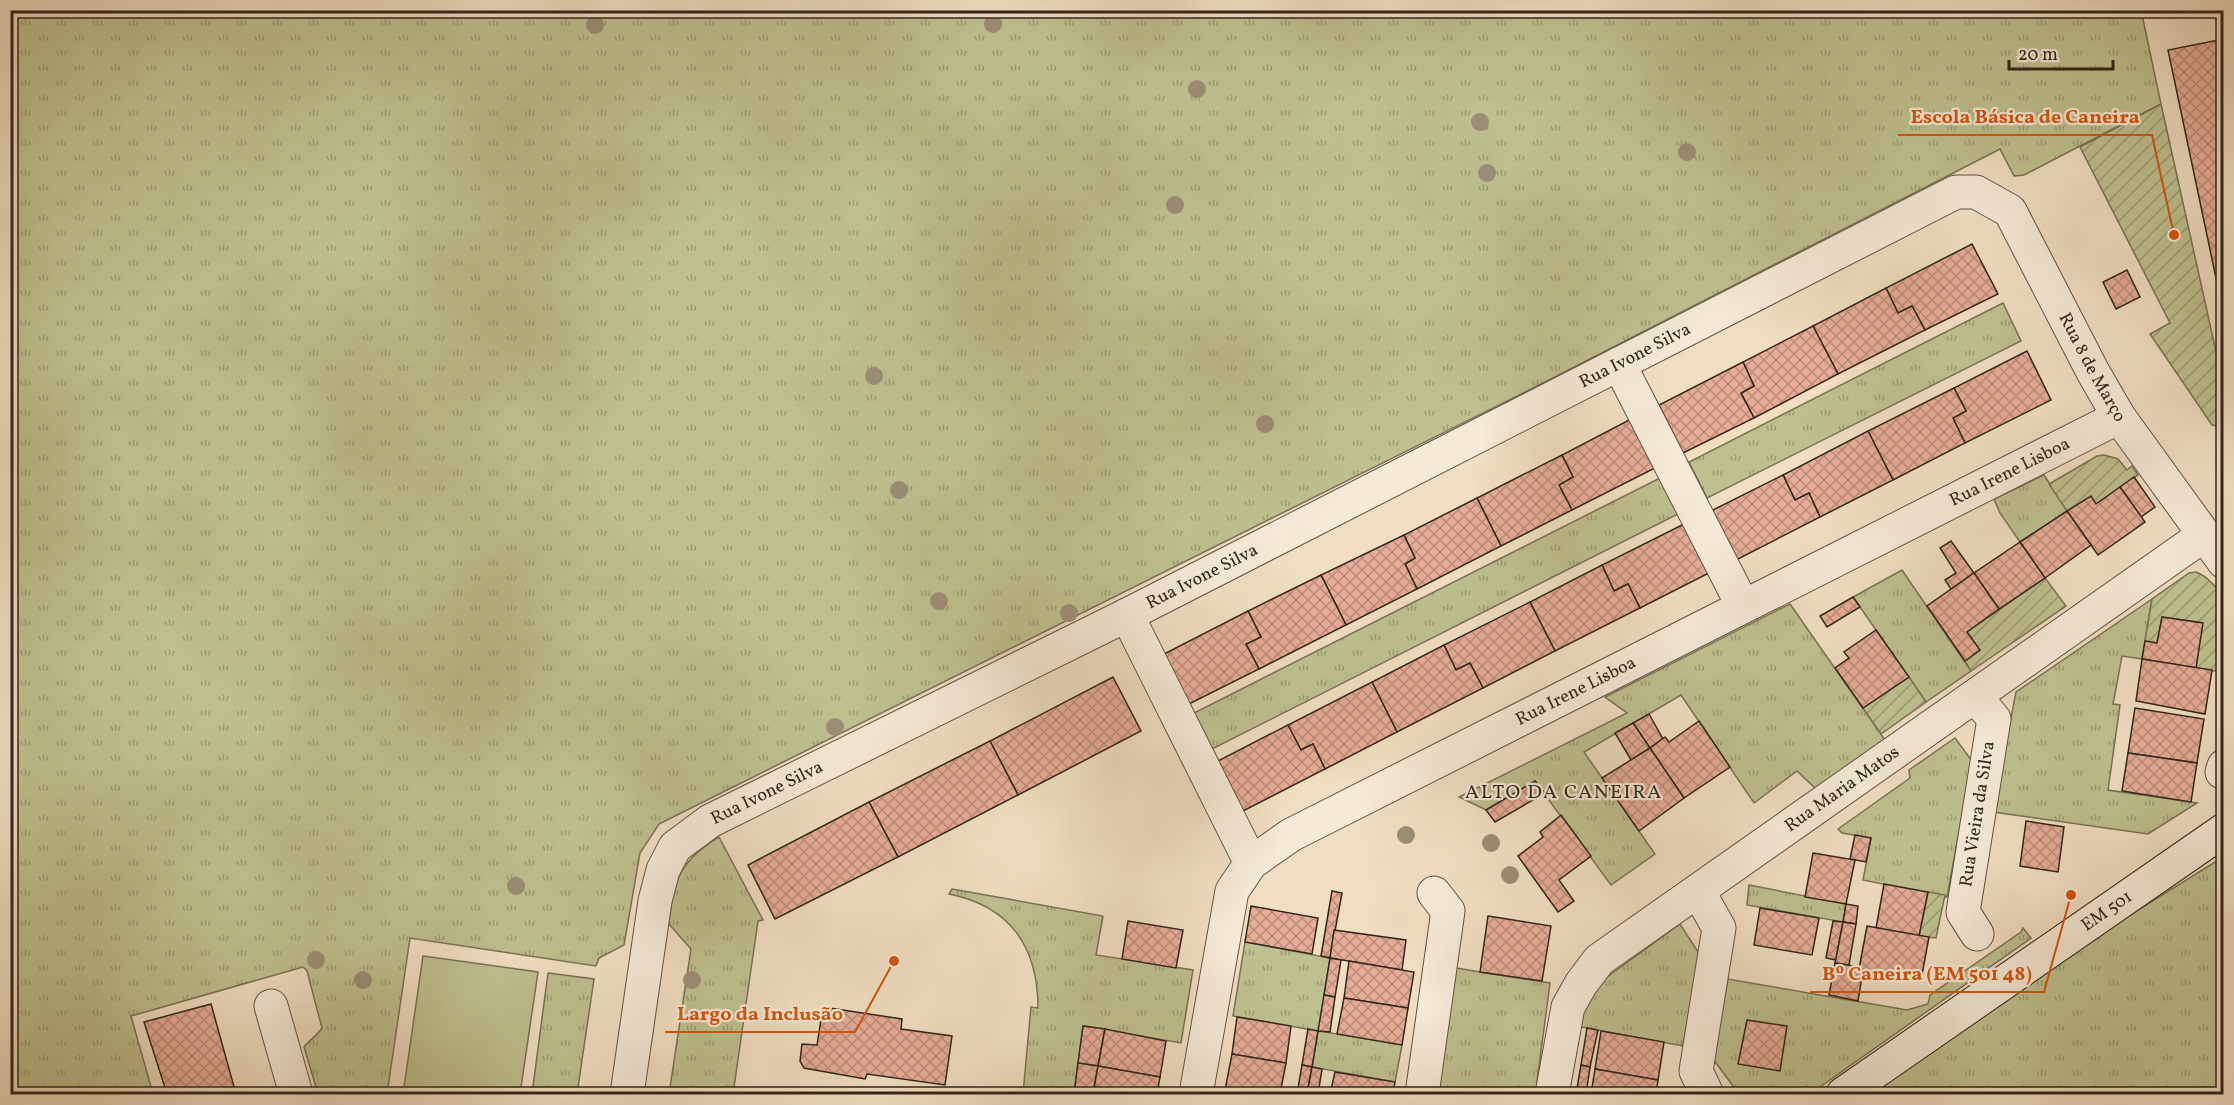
<svg xmlns="http://www.w3.org/2000/svg" width="2234" height="1105" viewBox="0 0 2234 1105" font-family="Vollkorn,serif">
	<defs>
		<pattern id="grass-tufts" width="24" height="20" patternUnits="userSpaceOnUse" patternTransform="scale(1.5)"><rect width="24" height="20" fill="#bec090"/><path d="M3 7l-1-3M5 7V3M7 7l1-3M15 17l-1-3M17 17v-4M19 17l1-3" fill="none" stroke="#9b9c75"/></pattern>
		<pattern id="garden-furrows" width="10" height="10" patternUnits="userSpaceOnUse" patternTransform="scale(1.5)"><rect width="10" height="10" fill="#bec090"/><path d="M-1 1l2-2M0 10L10 0M9 11l2-2" fill="none" stroke="#9b9c75"/></pattern>
		<pattern id="building-cross-hatch" width="8" height="8" patternUnits="userSpaceOnUse" patternTransform="scale(1.5)"><rect width="8" height="8" fill="#e6ac97"/><path d="M0 0l8 8M0 8l8-8" fill="none" stroke="#bb8c7a"/></pattern>
	</defs>
	<rect width="100%" height="100%" fill="#f0dec2"/>
	<filter id="stains"><feTurbulence type="fractalNoise" baseFrequency=".00333" numOctaves="4"/><feColorMatrix values="0 0 0 0 .2 0 0 0 0 .09 0 0 0 0 .02 0 0 0 .5 -.17"/></filter>
	<radialGradient id="worn" r=".72"><stop offset=".6" stop-color="#630" stop-opacity="0"/><stop offset="1" stop-color="#630" stop-opacity=".3"/></radialGradient>
	<g fill="url(#grass-tufts)" stroke="#787255" stroke-width="1.5">
		<path d="M2141,10L2161,104L2024,175L2014,176L2000,149L1547,381L659,824L640,853L624,945L599,958L596,966L410,938L387,1094H318L304,1047C310,1039 317,1036 322,1028L307,971L303,967L131,1016L153,1094H11L10,11Z"/>
		<path d="M2003,303L2021,341L1707,498L1689,462Z"/>
		<path d="M2044,475L2067,511L2020,542L2000,513L1994,499Z"/>
		<path d="M1664,476L1682,512L1208,751L1190,715Z"/>
		<path d="M1902,570L1971,671L1926,702L1853,597Z"/>
		<path d="M2152,599L2142,659L2122,656L2113,704L2120,705L2108,790L2197,803L2148,834L1993,812L2016,692Z"/>
		<path d="M1790,604L1885,740L1816,789L1797,771L1754,803L1681,695L1584,752L1655,854L1611,885L1535,781L1486,810L1459,797L1627,713L1605,697Z"/>
		<path d="M1955,738L1972,761L1947,897L1863,880L1871,838L1842,833L1838,829L1910,778L1909,770Z"/>
		<path d="M719,837L763,920L758,921L733,1094H669L691,949L669,924C673,881 680,860 719,837Z"/>
		<path d="M2223,857V1094H1864L2016,986Z"/>
		<path d="M1749,885L1846,904L1843,922L1747,905Z"/>
		<path d="M952,889L1103,916L1096,955L1193,970L1181,1043L1083,1026L1074,1094H1023L1031,1007L1038,1008C1038,947 1010,906 949,894Z"/>
		<path d="M1680,924L1700,955L1683,1046L1581,1027L1583,1013L1592,995L1603,980Z"/>
		<path d="M2023,928L2031,938L1810,1094H1739L1713,1059L1728,979L1907,1010L1928,1004L1930,995L2021,932Z"/>
		<path d="M1245,942L1330,958L1319,1031L1402,1045L1395,1082L1312,1067L1318,1031L1233,1016Z"/>
		<path d="M1456,968L1550,983L1537,1082L1541,1085L1531,1094H1434Z"/>
		<path d="M548,973L594,979L577,1094H532Z"/>
	</g>
	<g fill="url(#garden-furrows)" stroke="#787255" stroke-width="1.5">
		<path d="M2161,104L2223,383V427L2212,425L2150,334L2170,323L2080,147Z"/>
		<path d="M2104,455L2118,459L2127,470L2132,466L2138,475L2096,504L2067,511L2049,484L2097,456Z"/>
		<path d="M2196,572C2207,576 2221,590 2223,602C2226,617 2224,657 2221,672L2196,668L2202,623L2162,617L2157,643L2145,641L2152,599L2189,573Z"/>
		<path d="M2045,578L2066,606L1971,671L1965,661L1980,650L1967,632Z"/>
		<path d="M1909,677L1926,702L1881,734L1863,708Z"/>
		<path d="M1928,892L1945,895L1936,938L1919,936Z"/>
	</g>
	<path fill="#bec090" stroke="#787255" stroke-width="1.5" d="M423,956L538,972L520,1094H403Z"/>
	<g fill="url(#building-cross-hatch)" stroke="#31251a" stroke-width="1.5">
		<path d="M2224,39V316L2168,50Z"/>
		<path d="M1972,244L1998,294L1925,330L1912,306L1898,313L1886,288Z"/>
		<path d="M2127,270L2140,297L2116,309L2103,282Z"/>
		<path d="M1886,288L1898,313L1912,306L1925,330L1838,374L1813,326Z"/>
		<path d="M1813,326L1838,374L1754,418L1741,393L1754,386L1743,362Z"/>
		<path d="M2027,351L2051,400L1965,443L1953,418L1966,411L1954,388Z"/>
		<path d="M1743,362L1754,386L1741,393L1754,418L1683,453L1659,405Z"/>
		<path d="M1954,388L1966,411L1953,418L1965,443L1893,480L1868,431Z"/>
		<path d="M1633,418L1657,467L1572,510L1559,485L1573,477L1562,455Z"/>
		<path d="M1868,431L1893,480L1820,517L1809,493L1795,500L1783,475Z"/>
		<path d="M1562,455L1573,477L1559,485L1572,510L1501,546L1477,498Z"/>
		<path d="M1783,475L1795,500L1809,493L1820,517L1736,560L1711,511Z"/>
		<path d="M2134,477L2155,507L2141,517L2120,487Z"/>
		<path d="M2120,487L2145,522L2098,555L2067,511L2091,496L2096,504Z"/>
		<path d="M1477,498L1501,546L1417,589L1405,564L1415,558L1404,535Z"/>
		<path d="M2067,511L2091,545L2045,578L2020,542Z"/>
		<path d="M1686,523L1711,572L1640,608L1628,584L1614,591L1602,565Z"/>
		<path d="M1404,535L1415,558L1405,564L1417,589L1346,625L1321,575Z"/>
		<path d="M1951,541L1974,573L1951,589L1945,580L1956,573L1940,548Z"/>
		<path d="M2020,542L2045,578L1999,609L1974,573Z"/>
		<path d="M1602,565L1614,591L1628,584L1640,608L1555,651L1530,602Z"/>
		<path d="M1974,573L1999,609L1967,632L1980,650L1965,661L1927,606Z"/>
		<path d="M1321,575L1346,625L1259,669L1246,644L1261,637L1248,611Z"/>
		<path d="M1853,597L1860,607L1827,627L1820,616Z"/>
		<path d="M1530,602L1555,651L1483,688L1470,663L1456,670L1444,645Z"/>
		<path d="M1248,611L1261,637L1246,644L1259,669L1185,706L1160,656Z"/>
		<path d="M2162,617L2203,623L2196,668L2142,659L2145,641L2157,643Z"/>
		<path d="M1876,630L1909,677L1863,708L1835,668L1849,658L1844,652Z"/>
		<path d="M1444,645L1456,670L1470,663L1483,688L1397,732L1372,682Z"/>
		<path d="M2142,659L2212,670L2205,714L2136,701Z"/>
		<path d="M1113,677L1141,731L1018,795L990,741Z"/>
		<path d="M1372,682L1397,732L1325,769L1313,744L1301,750L1288,725Z"/>
		<path d="M2135,708L2204,719L2197,763L2128,753Z"/>
		<path d="M1649,714L1663,739L1650,748L1633,723Z"/>
		<path d="M1699,721L1730,767L1684,798L1650,748L1665,737L1669,742Z"/>
		<path d="M1633,723L1650,748L1631,760L1615,733Z"/>
		<path d="M1288,725L1301,750L1313,744L1325,769L1239,813L1214,763Z"/>
		<path d="M990,741L1018,795L898,857L869,802Z"/>
		<path d="M1650,748L1684,798L1639,831L1602,778Z"/>
		<path d="M2128,753L2197,763L2191,802L2122,791Z"/>
		<path d="M1535,781L1545,793L1495,822L1486,810Z"/>
		<path d="M869,802L898,857L775,919L748,865Z"/>
		<path d="M1561,815L1591,856L1559,880L1574,901L1558,912L1518,856L1543,837L1540,832Z"/>
		<path d="M2026,821L2064,827L2058,872L2020,866Z"/>
		<path d="M1855,835L1871,838L1866,862L1850,859Z"/>
		<path d="M1813,853L1855,860L1846,904L1805,897Z"/>
		<path d="M1884,884L1928,892L1919,936L1876,928Z"/>
		<path d="M1332,891L1342,893L1330,958L1321,956Z"/>
		<path d="M1846,904L1858,906L1856,924L1843,922Z"/>
		<path d="M1251,906L1318,918L1312,954L1245,942Z"/>
		<path d="M1760,908L1819,918L1812,955L1754,945Z"/>
		<path d="M1488,916L1551,926L1542,981L1480,972Z"/>
		<path d="M1128,921L1183,930L1176,968L1122,959Z"/>
		<path d="M1833,921L1843,922L1836,960L1826,958Z"/>
		<path d="M1843,922L1856,924L1849,965L1835,963Z"/>
		<path d="M1867,926L1929,937L1921,980L1859,969Z"/>
		<path d="M1334,930L1406,940L1402,970L1330,958Z"/>
		<path d="M1330,958L1341,960L1335,997L1324,995Z"/>
		<path d="M1349,961L1414,972L1408,1008L1344,998Z"/>
		<path d="M1835,963L1860,967L1859,969L1863,970L1858,1001L1829,995Z"/>
		<path d="M1324,995L1335,997L1330,1032L1318,1031Z"/>
		<path d="M1344,998L1408,1008L1402,1045L1337,1034Z"/>
		<path d="M211,1004L236,1094H167L144,1022Z"/>
		<path d="M823,1007L902,1019L901,1029L952,1036L945,1085L867,1074L865,1079L804,1068L800,1061L802,1044L817,1045Z"/>
		<path d="M1237,1017L1291,1026L1286,1063L1232,1054Z"/>
		<path d="M1747,1020L1787,1026L1780,1071L1738,1064Z"/>
		<path d="M1083,1026L1105,1029L1098,1066L1078,1063Z"/>
		<path d="M1587,1028L1598,1030L1590,1067L1581,1065Z"/>
		<path d="M1105,1029L1166,1041L1160,1077L1098,1066Z"/>
		<path d="M1308,1029L1318,1031L1312,1067L1302,1065Z"/>
		<path d="M1601,1031L1664,1042L1658,1080L1595,1069Z"/>
		<path d="M1232,1054L1286,1063L1280,1094H1253L1225,1090Z"/>
		<path d="M1078,1063L1098,1066L1093,1094H1074Z"/>
		<path d="M1302,1065L1312,1067L1307,1094H1297Z"/>
		<path d="M1581,1065L1590,1067L1586,1094H1576Z"/>
		<path d="M1098,1066L1160,1077L1157,1094H1093Z"/>
		<path d="M1312,1067L1322,1069L1318,1094H1307Z"/>
		<path d="M1595,1069L1658,1080L1656,1094H1591Z"/>
		<path d="M1335,1072L1395,1082L1393,1094H1330Z"/>
	</g>
	<g fill="none" stroke-linecap="round" stroke-linejoin="round">
		<defs>
			<g id="street">
				<path d="M1619,364L1743,606"/>
				<path d="M1127,615L1251,863"/>
				<path d="M1976,697L1994,719L1963,912L1977,934"/>
				<path d="M2222,772L2224,766"/>
				<path d="M1698,891L1719,928L1696,1071L1706,1092"/>
				<path d="M271,1006L296,1094"/>
				<path id="s1" d="M627,1094L655,901L663,870L675,847L710,821L1127,615L1956,192H1976L2010,211L2093,372L2119,417L2224,562"/>
				<path id="s2" d="M1196,1094L1232,891L1251,863L1291,835L2119,417"/>
				<path d="M1422,1094L1448,911L1434,893"/>
				<path id="s3" d="M1552,1094L1568,1007L1581,984L1599,960L2204,535"/>
			</g>
			<g id="secondary">
				<path id="s4" d="M1843,1094L2224,830"/>
			</g>
		</defs>
		<use href="#street" stroke="#615344" stroke-width="35"/>
		<use href="#secondary" stroke="#31251a" stroke-width="35"/>
		<use href="#street" stroke="#f5ead7" stroke-width="33"/>
		<use href="#secondary" stroke="#f5ead7" stroke-width="33"/>
	</g>
	<g fill="#9a8e76">
		<circle cx="993" cy="24" r="9"/>
		<circle cx="595" cy="25" r="9"/>
		<circle cx="1197" cy="89" r="9"/>
		<circle cx="1480" cy="122" r="9"/>
		<circle cx="1687" cy="152" r="9"/>
		<circle cx="1487" cy="173" r="9"/>
		<circle cx="1175" cy="205" r="9"/>
		<circle cx="874" cy="376" r="9"/>
		<circle cx="1265" cy="424" r="9"/>
		<circle cx="899" cy="490" r="9"/>
		<circle cx="939" cy="601" r="9"/>
		<circle cx="1069" cy="613" r="9"/>
		<circle cx="835" cy="727" r="9"/>
		<circle cx="1406" cy="835" r="9"/>
		<circle cx="1491" cy="843" r="9"/>
		<circle cx="1510" cy="875" r="9"/>
		<circle cx="516" cy="886" r="9"/>
		<circle cx="316" cy="960" r="9"/>
		<circle cx="363" cy="980" r="9"/>
		<circle cx="692" cy="980" r="9"/>
	</g>
	<g text-anchor="middle" dominant-baseline="central" stroke-width="4.5" stroke-linejoin="round" paint-order="stroke">
		<g font-size="18" fill="#31251a" stroke="#f5ead7">
			<text stroke="none"><textPath href="#s1" startOffset="1332">Rua Ivone Silva</textPath></text>
			<text stroke="none"><textPath href="#s1" startOffset="1928">Rua 8 de Março</textPath></text>
			<text stroke="none"><textPath href="#s2" startOffset="1094">Rua Irene Lisboa</textPath></text>
			<text stroke="none"><textPath href="#s1" startOffset="846">Rua Ivone Silva</textPath></text>
			<text stroke="none"><textPath href="#s2" startOffset="608">Rua Irene Lisboa</textPath></text>
			<text stroke="none"><textPath href="#s3" startOffset="442">Rua Maria Matos</textPath></text>
			<text stroke="none"><textPath href="#s1" startOffset="360">Rua Ivone Silva</textPath></text>
			<text transform="translate(1978 814) rotate(-81)">Rua Vieira da Silva</text>
			<text stroke="none"><textPath href="#s4" startOffset="321">EM 501</textPath></text>
		</g>
		<g font-size="20" letter-spacing="1.5" fill="#31251a" stroke="#f5ead7">
			<text x="1564" y="793">ALTO DA CANEIRA</text>
		</g>
	</g>
	<path fill="none" stroke="#d6540d" stroke-width="2" d="M2174 235L2152 135H1898M2071 895L2044 992H1810M894 961L855 1032H665"/>
	<g fill="#d6540d" stroke="#f5ead7" stroke-width="2">
		<circle cx="2174" cy="235" r="6"/>
		<circle cx="2071" cy="895" r="6"/>
		<circle cx="894" cy="961" r="6"/>
	</g>
	<g font-size="20" text-anchor="middle" font-weight="bold" fill="#d6540d" stroke="#f5ead7" stroke-width="4.5" stroke-linejoin="round" paint-order="stroke">
		<text x="2025" y="123">Escola Básica de Caneira</text>
		<text x="1927" y="980">Bº Caneira (EM 501 48)</text>
		<text x="760" y="1020">Largo da Inclusão</text>
	</g>
	<rect width="2234" height="1105" fill="none" stroke="#f0dec2" stroke-width="36"/>
	<rect x="12" y="12" width="2210" height="1081" fill="none" stroke="#31251a" stroke-width="3"/>
	<rect x="18" y="18" width="2198" height="1069" fill="none" stroke="#31251a" stroke-width="1.5"/>
	<path d="M2009 60v9h104v-9" fill="none" stroke="#31251a" stroke-width="3"/>
	<text x="2018" y="60" font-size="18" fill="#31251a" stroke="#f5ead7" stroke-width="4.5" paint-order="stroke">20 m</text>
	<rect width="100%" height="100%" filter="url(#stains)"/>
	<rect width="100%" height="100%" fill="url(#worn)"/>
</svg>
